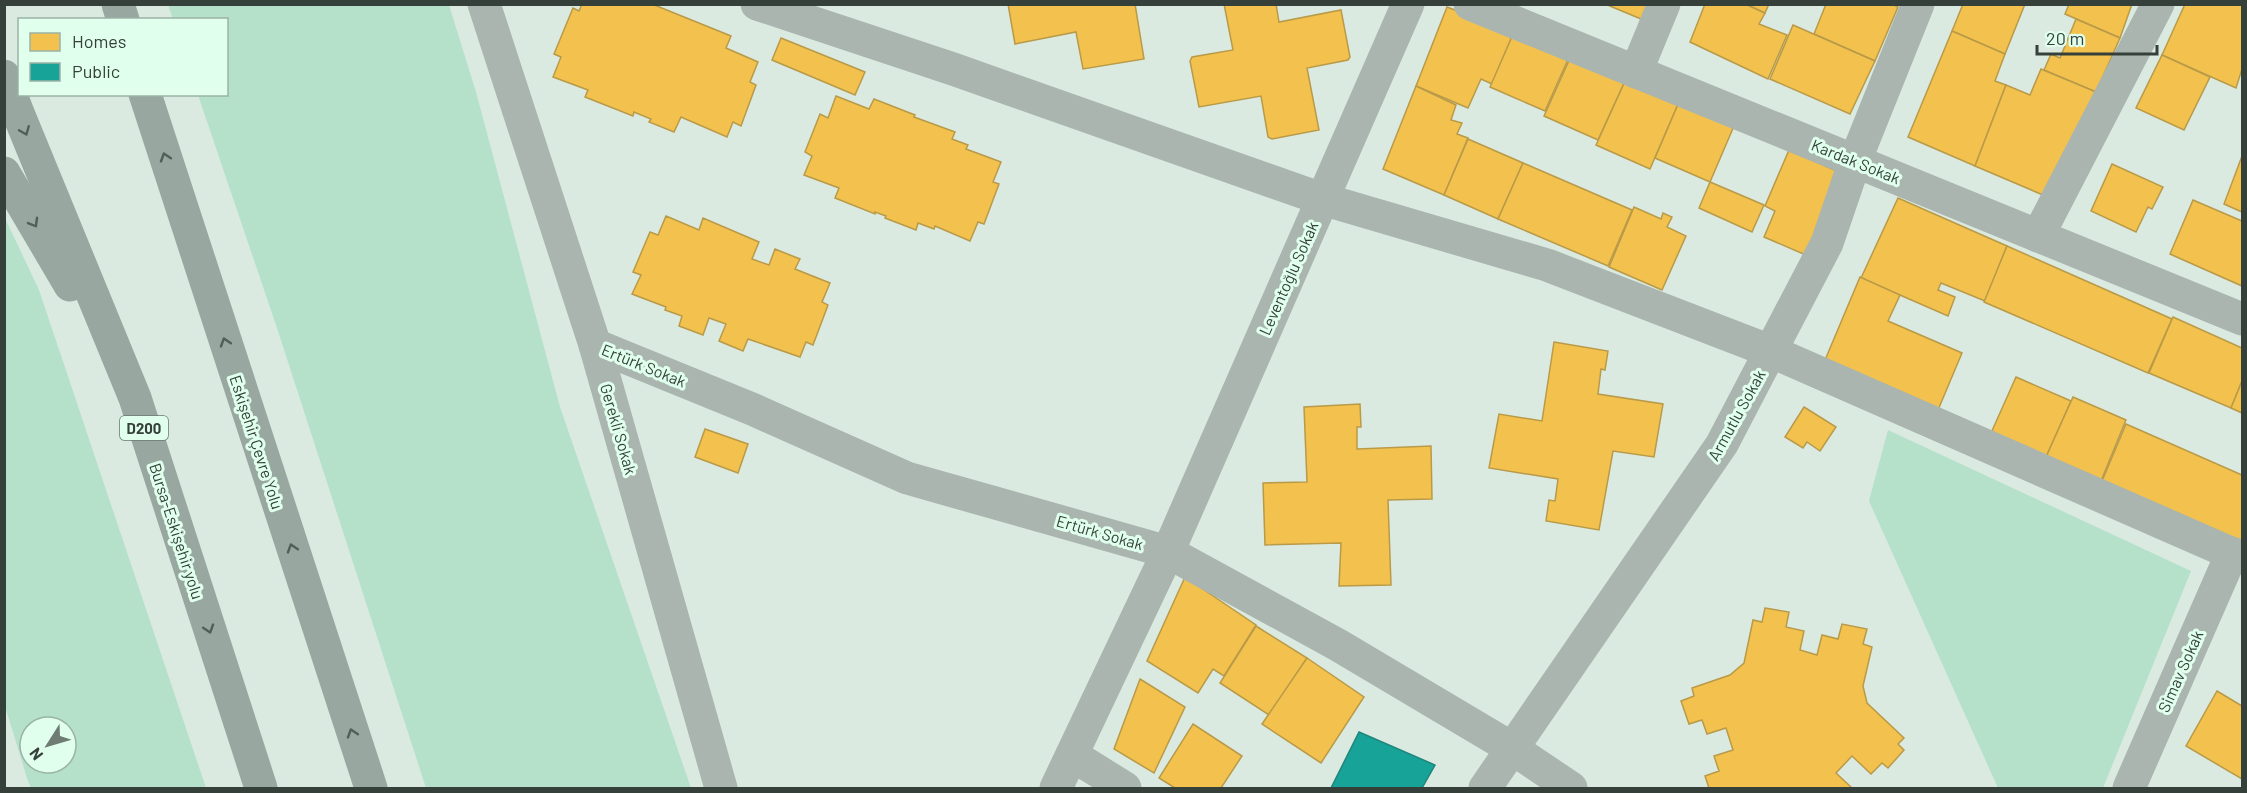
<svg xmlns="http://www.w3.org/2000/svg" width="2247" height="793" viewBox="0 0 2247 793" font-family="Barlow,sans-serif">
	<rect width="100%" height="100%" fill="#daeae1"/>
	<g fill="#b5e0c9" fill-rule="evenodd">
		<path d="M168,5H449L476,92L560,407L691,788H426L277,328L198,95L226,94V20L173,19Z"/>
		<path d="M4,216L39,290L206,788H31L28,781L4,703ZM30,727H66V763H30Z"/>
		<path d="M1888,430L2191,571L2103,788H1998L1869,501Z"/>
	</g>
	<g fill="#f2c14e" stroke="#b99a48" stroke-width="1.5">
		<path d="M582,4H652L731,36L726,48L758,62L750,82L756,85L741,126L733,122L727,137L681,117L674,132L649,122L651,119L634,112L633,116L585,97L588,90L553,77L561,57L554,54L573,8L579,11Z"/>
		<path d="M1008,4H1135L1144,59L1083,69L1076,32L1015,44Z"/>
		<path d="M1224,4H1276L1279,22L1341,10L1350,57L1348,60L1307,68L1319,130L1272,139L1268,137L1261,96L1199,107L1190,61L1192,57L1233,50Z"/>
		<path d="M1605,4H1661L1653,24Z"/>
		<path d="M1705,4H1745L1765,13L1759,24L1787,35L1768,79L1690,42Z"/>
		<path d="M1746,4H1769L1765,13Z"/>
		<path d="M1826,4H1892L1898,7L1875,61L1814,34Z"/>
		<path d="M1963,4H2025L2005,54L1952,31Z"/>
		<path d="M2069,4H2132L2120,38L2065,14Z"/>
		<path d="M2185,4H2242V69L2236,88L2162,55Z"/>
		<path d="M1447,7L1514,32L1492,84L1481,79L1468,108L1416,86Z"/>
		<path d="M2076,19L2120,38L2096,92L2044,70L2051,54L2060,58Z"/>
		<path d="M1793,25L1875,61L1850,114L1770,79Z"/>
		<path d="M1952,31L2005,54L1995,81L2006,85L1975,166L1908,137Z"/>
		<path d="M1514,32L1570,55L1545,111L1490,87Z"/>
		<path d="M781,38L865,72L855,95L772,60Z"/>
		<path d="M2162,55L2210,77L2184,130L2136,108Z"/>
		<path d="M1571,56L1626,79L1598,140L1544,116Z"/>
		<path d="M2041,69L2096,92L2050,198L1975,166L2006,85L2030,95Z"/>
		<path d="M1626,79L1679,102L1650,169L1596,145Z"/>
		<path d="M1416,86L1456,105L1451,120L1462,123L1457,134L1468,138L1444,195L1383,169Z"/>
		<path d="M836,96L869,109L874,99L915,115L914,117L955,132L952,139L968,145L966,149L1001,162L993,182L999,184L984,224L978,222L970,241L935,226L934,229L918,223L916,230L885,218L886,216L875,212V214L835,198L839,188L804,175L812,156L805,152L820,114L828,118Z"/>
		<path d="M1679,102L1734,126L1710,182L1655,158Z"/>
		<path d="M1468,139L1523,163L1498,219L1444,195Z"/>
		<path d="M1789,150L1839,172L1808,256L1764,237L1775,211L1765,206Z"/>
		<path d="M2242,156V212L2224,204Z"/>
		<path d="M1523,163L1632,210L1608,266L1498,219Z"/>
		<path d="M2112,164L2163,187L2152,209L2148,207L2136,232L2091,211Z"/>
		<path d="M1710,182L1764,205L1752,232L1699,208Z"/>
		<path d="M1898,198L2007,246L1985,301L1941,283L1938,290L1955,297L1948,316L1861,278Z"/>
		<path d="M2193,200L2242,221V286L2170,254Z"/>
		<path d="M1634,207L1661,219L1663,213L1672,217L1667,227L1686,236L1662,290L1609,267Z"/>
		<path d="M666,216L699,230L703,218L759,242L752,259L769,265L775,249L800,259L795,269L830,283L822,302L828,305L813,345L806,342L800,357L748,339L743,351L719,341L726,324L709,318L703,335L679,326L682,316L665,310L666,307L632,294L641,275L633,272L650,232L658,235Z"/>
		<path d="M2007,246L2172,319L2148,373L1984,302Z"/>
		<path d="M1860,277L1900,295L1888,321L1962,353L1938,410L1825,360Z"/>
		<path d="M2173,317L2242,348V381L2231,408L2149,373Z"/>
		<path d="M1554,342L1608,351L1605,370L1601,369L1598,394L1663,404L1654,457L1613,451L1599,530L1546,521L1549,500L1555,501L1558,479L1489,468L1499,414L1542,421Z"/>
		<path d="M2016,377L2071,401L2046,457L1991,433Z"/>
		<path d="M2242,381V413L2231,408Z"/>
		<path d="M2073,397L2126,420L2101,481L2046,457Z"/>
		<path d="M1360,404L1361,427H1357V449L1431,446L1432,499L1388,500L1391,585L1339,586L1341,543L1265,545L1263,483L1307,482L1304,407Z"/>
		<path d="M1804,407L1836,427L1820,451L1807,442L1803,448L1785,437Z"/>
		<path d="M2126,424L2242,475V542L2102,481Z"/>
		<path d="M705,429L748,444L738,473L695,457Z"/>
		<path d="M1185,577L1256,625L1224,676L1213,669L1198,693L1147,661Z"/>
		<path d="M1765,608L1789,612L1786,627L1804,631L1800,650L1817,655L1822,635L1838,639L1842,624L1867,629L1863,644L1872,647L1863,686L1867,703L1904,738L1898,744L1904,750L1888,768L1882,763L1871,774L1852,756L1836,773L1851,787L1849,788H1709L1705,776L1719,771L1714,756L1733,750L1726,728L1707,734L1702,720L1689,724L1681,701L1694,696L1692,688L1730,675L1744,663L1753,620L1762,622Z"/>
		<path d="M1256,626L1307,658L1269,715L1220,683Z"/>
		<path d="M1307,658L1364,697L1321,763L1262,724Z"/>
		<path d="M1140,679L1185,707L1154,773L1114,749Z"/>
		<path d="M2217,691L2242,706V779L2186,746Z"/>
		<path d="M1193,724L1242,756L1221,788H1175L1159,778Z"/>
	</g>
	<path fill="#17a398" stroke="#20857c" stroke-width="1.5" d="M1359,732L1435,765L1422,788H1331Z"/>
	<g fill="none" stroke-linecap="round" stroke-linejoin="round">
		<g stroke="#aab5af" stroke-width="33">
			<path d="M484,4L595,345L721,788"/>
			<path d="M757,4L953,69L1322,199L1547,265L1770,351L2242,558"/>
			<path d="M1470,4L2242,319"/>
			<path d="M1636,72L1664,4"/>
			<path d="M2038,236L2158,4"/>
			<path d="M595,345L752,409L907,478L1168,552L1338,645L1513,749L1571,788"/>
			<path d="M1072,755L1125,788"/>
			<path d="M1056,788L1168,552L1408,4"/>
			<path d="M1485,788L1722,444L1827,243L1855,161L1918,4"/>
			<path d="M2129,788L2232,553"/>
		</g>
		<g stroke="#98a8a0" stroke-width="33">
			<path d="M118,4L123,20"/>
			<path d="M4,76L18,113L135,398L261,788"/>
			<path d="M145,94L371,788"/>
			<path d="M4,173L70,285"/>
		</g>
	</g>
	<defs><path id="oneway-chevron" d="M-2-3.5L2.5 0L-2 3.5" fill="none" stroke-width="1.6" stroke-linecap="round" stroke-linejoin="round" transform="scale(1.5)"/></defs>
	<g stroke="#525f58">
		<use href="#oneway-chevron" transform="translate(25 131) rotate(68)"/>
		<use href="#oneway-chevron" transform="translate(165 157) rotate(-108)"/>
		<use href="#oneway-chevron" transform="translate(34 223) rotate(60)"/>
		<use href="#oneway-chevron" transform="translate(225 342) rotate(-108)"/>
		<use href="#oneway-chevron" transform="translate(292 548) rotate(-108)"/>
		<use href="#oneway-chevron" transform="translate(209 629) rotate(72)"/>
		<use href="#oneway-chevron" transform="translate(352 733) rotate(-108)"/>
	</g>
	<g text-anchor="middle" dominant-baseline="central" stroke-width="6" stroke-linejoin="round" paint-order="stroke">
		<rect fill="#e0ffed" stroke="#68796f" stroke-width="1.5" x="120" y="416" width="48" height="24" rx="4.5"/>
		<g font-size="15" font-weight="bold" fill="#344039">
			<text x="144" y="428">D200</text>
		</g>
		<g font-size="16" fill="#344039" stroke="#e0ffed">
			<text transform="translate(1856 161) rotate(22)">Kardak Sokak</text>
			<text transform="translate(1288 278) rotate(-66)">Leventoğlu Sokak</text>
			<text transform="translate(644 365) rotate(22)">Ertürk Sokak</text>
			<text transform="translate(1736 415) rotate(-61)">Armutlu Sokak</text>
			<text transform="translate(619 429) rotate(74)">Gerekli Sokak</text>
			<text transform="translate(257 442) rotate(72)">Eskişehir Çevre Yolu</text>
			<text transform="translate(177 531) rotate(72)">Bursa-Eskişehir yolu</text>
			<text transform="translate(1100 532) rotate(16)">Ertürk Sokak</text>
			<text transform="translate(2180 671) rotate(-66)">Simav Sokak</text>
		</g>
	</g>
	<rect width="2247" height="793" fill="none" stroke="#344039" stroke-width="12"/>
	<rect x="18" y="18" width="210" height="78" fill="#e0ffed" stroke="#9bb3a5" stroke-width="1.5"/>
	<rect x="30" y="33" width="30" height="18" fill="#f2c14e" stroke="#9bb3a5" stroke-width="1.5"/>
	<text x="72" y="48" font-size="18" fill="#344039">Homes</text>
	<rect x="30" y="63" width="30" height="18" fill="#17a398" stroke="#9bb3a5" stroke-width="1.5"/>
	<text x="72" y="78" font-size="18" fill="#344039">Public</text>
	<g transform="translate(48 745) rotate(233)"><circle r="28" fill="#e0ffed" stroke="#9bb3a5" stroke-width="1.5"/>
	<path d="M0-4.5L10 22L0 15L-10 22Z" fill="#6e7c74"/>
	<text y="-9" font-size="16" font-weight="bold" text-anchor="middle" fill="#344039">N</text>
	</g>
	<path d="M2037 45v9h120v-9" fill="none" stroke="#344039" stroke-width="3"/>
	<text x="2046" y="45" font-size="18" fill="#344039" stroke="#e0ffed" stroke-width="4.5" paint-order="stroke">20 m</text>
</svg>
